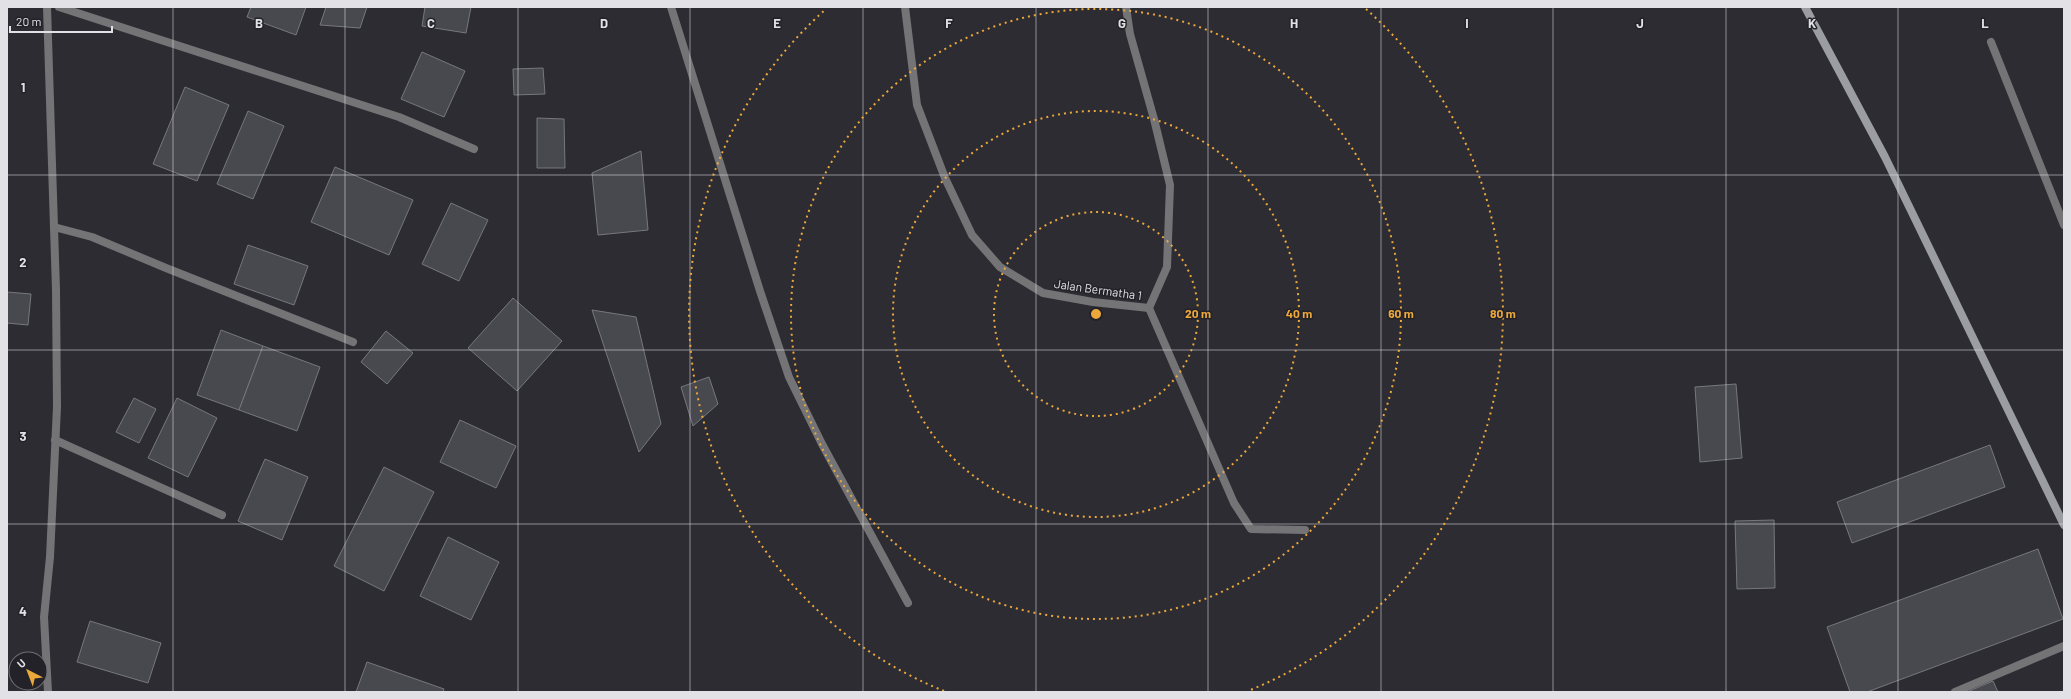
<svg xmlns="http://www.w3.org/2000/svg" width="2071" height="699" viewBox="0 0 2071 699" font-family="Barlow,sans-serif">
	<rect width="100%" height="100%" fill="#2c2c32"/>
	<g fill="#48484f" stroke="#77777f">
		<path d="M251,7H306L296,35L247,17Z"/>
		<path d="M326,7H367L360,28L320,25Z"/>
		<path d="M425,7H471L466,33L422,26Z"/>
		<path d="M422,52L465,71L444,117L401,99Z"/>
		<path d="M543,68L545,94L514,95L513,69Z"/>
		<path d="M185,87L229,105L197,181L153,164Z"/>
		<path d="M248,111L284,126L253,199L217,184Z"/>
		<path d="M537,118L564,119L565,168H537Z"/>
		<path d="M641,151L648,230L598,235L592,173Z"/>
		<path d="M335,167L413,200L389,255L311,222Z"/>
		<path d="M451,203L488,220L459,281L422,264Z"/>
		<path d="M248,245L308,266L294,305L234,284Z"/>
		<path d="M7,292L31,294L28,325L7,323Z"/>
		<path d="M513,298L562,341L517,391L468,348Z"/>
		<path d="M592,310L636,317L661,424L639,452Z"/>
		<path d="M221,330L263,346L239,410L197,395Z"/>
		<path d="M386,331L413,353L387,384L361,362Z"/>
		<path d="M263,346L320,367L297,431L239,410Z"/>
		<path d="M709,377L718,404L693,426L681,387Z"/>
		<path d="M1736,384L1742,458L1700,462L1695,387Z"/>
		<path d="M134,398L156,409L139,443L116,432Z"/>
		<path d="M177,398L217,418L188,477L148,458Z"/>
		<path d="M460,420L516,446L496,488L440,462Z"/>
		<path d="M1990,445L2005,487L1852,543L1837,502Z"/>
		<path d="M265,459L308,477L282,540L238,521Z"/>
		<path d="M384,467L434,492L384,591L334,566Z"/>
		<path d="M1774,520L1775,588L1737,589L1735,521Z"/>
		<path d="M448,537L499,562L471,620L420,596Z"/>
		<path d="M2038,549L2063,619L1867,692H1850L1827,627Z"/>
		<path d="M90,621L161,643L148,683L77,662Z"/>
		<path d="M367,662L444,689L443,692H356Z"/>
		<path d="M1993,681L1998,692H1967Z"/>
	</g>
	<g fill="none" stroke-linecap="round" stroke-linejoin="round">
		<g stroke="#747477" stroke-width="8">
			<path d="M1991,42L2064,225"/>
			<path d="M1955,692L2064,646"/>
		</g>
		<g stroke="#747477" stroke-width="8">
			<path d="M47,7L56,290L57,407L50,557L44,617L48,692"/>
			<path d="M59,7L399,117L474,149"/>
			<path d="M671,7L760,291L789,377L822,444L908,603"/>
			<path d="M905,7L917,105L945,178L972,235L1000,267L1043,293L1093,302L1149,308L1167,267L1170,185L1154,119L1130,34L1126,7"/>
			<path d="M54,227L92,237L166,268L353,342"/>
			<path d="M1149,308L1234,503L1251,529L1305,530"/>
			<path d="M55,440L222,515"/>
		</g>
		<path stroke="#9c9da2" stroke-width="8" d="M1805,7L1885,157L2064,525"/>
	</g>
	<path fill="none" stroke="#e1e1e6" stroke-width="1" stroke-opacity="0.55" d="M173,7V692M345,7V692M518,7V692M690,7V692M863,7V692M1036,7V692M1208,7V692M1381,7V692M1553,7V692M1726,7V692M1898,7V692M7,175H2064M7,350H2064M7,524H2064"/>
	<g fill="none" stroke="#eda83c" stroke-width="2" stroke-dasharray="2 4">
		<circle cx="1096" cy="314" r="102"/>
		<circle cx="1096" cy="314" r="203"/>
		<circle cx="1096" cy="314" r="305"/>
		<path d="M944 691A407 407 0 0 1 826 9M1366 9A407 407 0 0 1 1248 691"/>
	</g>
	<g text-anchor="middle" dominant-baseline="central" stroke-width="3" stroke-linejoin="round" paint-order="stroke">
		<g font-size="12" fill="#e1e1e6" stroke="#222228">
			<text transform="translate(1098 289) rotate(8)">Jalan Bermatha 1</text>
		</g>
	</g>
	<g font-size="13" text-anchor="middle" font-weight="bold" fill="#e1e1e6" stroke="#222228" stroke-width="3" stroke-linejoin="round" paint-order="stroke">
		<text x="259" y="28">B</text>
		<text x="431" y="28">C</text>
		<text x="604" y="28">D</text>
		<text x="777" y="28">E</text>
		<text x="949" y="28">F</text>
		<text x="1122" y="28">G</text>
		<text x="1294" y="28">H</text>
		<text x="1467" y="28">I</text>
		<text x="1640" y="28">J</text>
		<text x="1812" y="28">K</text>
		<text x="1985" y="28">L</text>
		<text x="23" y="92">1</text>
		<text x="23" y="267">2</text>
		<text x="23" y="441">3</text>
		<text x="23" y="616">4</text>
	</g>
	<circle cx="1096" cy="314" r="6" fill="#eda83c" stroke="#222228" stroke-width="2"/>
	<g font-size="12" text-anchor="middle" font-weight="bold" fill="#eda83c" stroke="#222228" stroke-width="3" stroke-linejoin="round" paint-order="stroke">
		<text x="1198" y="318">20 m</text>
		<text x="1299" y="318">40 m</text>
		<text x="1401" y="318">60 m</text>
		<text x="1503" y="318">80 m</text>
	</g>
	<rect width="2071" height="699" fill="none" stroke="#e1e1e6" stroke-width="16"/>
	<g transform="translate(28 671) rotate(318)"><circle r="19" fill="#222228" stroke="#6e6e74"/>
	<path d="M0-3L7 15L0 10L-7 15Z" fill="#eda83c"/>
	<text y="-6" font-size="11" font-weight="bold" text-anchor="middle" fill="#e1e1e6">U</text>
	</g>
	<path d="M10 26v6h102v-6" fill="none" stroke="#e1e1e6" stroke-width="2"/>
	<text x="16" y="26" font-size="12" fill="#e1e1e6" stroke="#222228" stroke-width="3" paint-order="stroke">20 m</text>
</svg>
